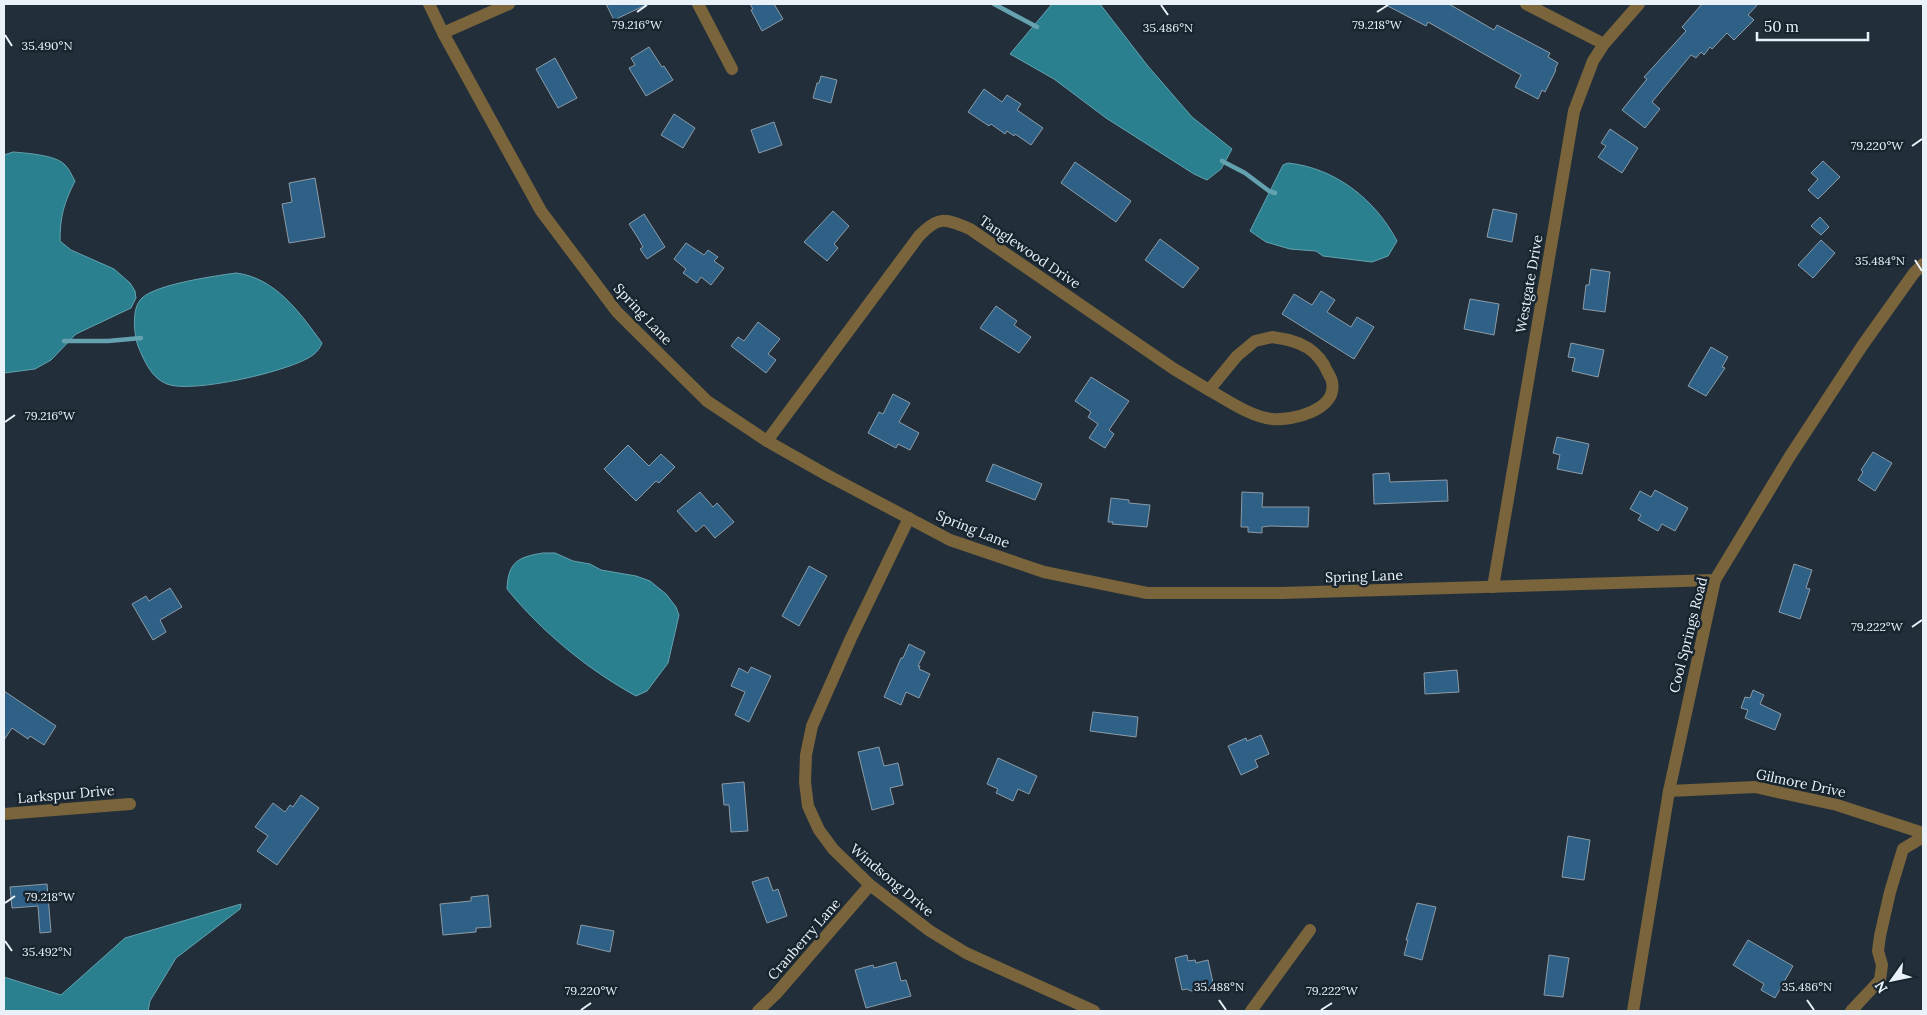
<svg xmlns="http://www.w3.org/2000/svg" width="1927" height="1015" viewBox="0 0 1927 1015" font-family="Lora,serif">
	<rect width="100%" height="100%" fill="#222f3a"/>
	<g fill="#2b8090" stroke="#64a2b0">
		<path d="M1052,4H1100L1147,65L1192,117L1232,149L1221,169L1207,180L1194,174L1106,118L1054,79L1010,54Z"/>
		<path d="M13,152C25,153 55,155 64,164C69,168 72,176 75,181C64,203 60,216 60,241L71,250L114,269L130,283L135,291L136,298L131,308L76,334L51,360L35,369L4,373V155Z"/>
		<path d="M1288,163C1335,168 1375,199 1397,241L1388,256L1372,262L1323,256L1316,251L1290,249L1266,242L1250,231L1283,165Z"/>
		<path d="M236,273C276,278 300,313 322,343C320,348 318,351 313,355C292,371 191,394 167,384C151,378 144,360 138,346C134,334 131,308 142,298C157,284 215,276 236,273Z"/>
		<path d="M543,553H555L573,561L590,564L601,570L636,576L650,581L666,594L676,607L679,615L668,663L647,691L636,696C587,669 542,632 507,589C508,562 518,557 543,553Z"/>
		<path d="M241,904L240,909L176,958L150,1001L148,1011H4V977L61,995L125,938Z"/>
	</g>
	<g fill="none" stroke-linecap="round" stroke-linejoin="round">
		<g stroke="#64a2b0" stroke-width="4.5">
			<path d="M994,4L1037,27"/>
			<path d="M1222,161L1245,173L1269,191L1275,193"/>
			<path d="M64,341H108L141,338"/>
		</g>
	</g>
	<g fill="#2f6187" stroke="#8b9ba8">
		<path d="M606,4H648L614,20Z"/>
		<path d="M750,4H774L783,19L762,31L751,10L753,9Z"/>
		<path d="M1384,4H1449L1494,30L1497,25L1550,53L1548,57L1558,63L1555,69L1556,70L1545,92L1542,90L1538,99L1515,87L1521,75L1428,22L1426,26Z"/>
		<path d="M1702,4H1758L1748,15L1754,20L1734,40L1727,33L1712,49L1710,47L1704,55L1701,52L1696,58L1691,55L1652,102L1660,109L1645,128L1622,110L1647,79L1644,77L1686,31L1682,27Z"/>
		<path d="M649,47L662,67L664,66L673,80L646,96L629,68L635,65L631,58Z"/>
		<path d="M555,58L577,98L558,108L536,69Z"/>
		<path d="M821,76L837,80L831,103L813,98L817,83H819Z"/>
		<path d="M984,89L1002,102L1007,95L1021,104L1017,110L1043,128L1031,145L1015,134L1014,136L1007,131L1005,134L991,124L989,126L968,112Z"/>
		<path d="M674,114L695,128L683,148L661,135Z"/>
		<path d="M774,122L782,145L759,153L751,130Z"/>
		<path d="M1610,129L1638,148L1622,173L1598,157L1606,146L1601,143Z"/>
		<path d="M1823,161L1840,177L1818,199L1808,190L1818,179L1811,173Z"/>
		<path d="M1075,162L1131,201L1116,222L1061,183Z"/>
		<path d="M315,178L325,237L289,243L282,204L292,202L289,183Z"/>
		<path d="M1493,209L1517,214L1512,242L1487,237Z"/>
		<path d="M833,211L849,226L834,244L838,248L827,261L804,242Z"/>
		<path d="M644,214L665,247L647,259L640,249L643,247L638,238L629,224Z"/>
		<path d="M1820,217L1829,227L1821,235L1811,226Z"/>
		<path d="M1160,239L1199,268L1183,288L1145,260Z"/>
		<path d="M1821,240L1835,253L1813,278L1798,265Z"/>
		<path d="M686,243L704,255L708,250L718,257L714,261L724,268L711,285L701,277L697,283L683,273L686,269L674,259Z"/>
		<path d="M1591,269L1610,272L1605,312L1583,309L1586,285H1589Z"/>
		<path d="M1321,291L1335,300L1327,312L1351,327L1357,317L1374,327L1354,359L1282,314L1294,294L1312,305Z"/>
		<path d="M1470,299L1499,304L1494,335L1464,329Z"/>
		<path d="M996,306L1017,321L1014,325L1031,337L1019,353L980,328Z"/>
		<path d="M758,322L780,339L768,354L776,360L766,373L731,346L738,337L744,341Z"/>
		<path d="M1571,343L1604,350L1598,377L1572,371L1575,358L1568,357Z"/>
		<path d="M1711,347L1728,357L1722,367L1725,368L1706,396L1688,386Z"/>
		<path d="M1091,377L1129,401L1109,430L1114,434L1105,448L1089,438L1098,424L1088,417L1091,412L1075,401Z"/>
		<path d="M893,394L910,403L899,422L919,433L910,450L898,444L896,448L868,433L879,412L883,414Z"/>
		<path d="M1557,437L1589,444L1582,474L1557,469L1560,455L1553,453Z"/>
		<path d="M628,445L649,466L661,454L675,467L659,483L656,481L636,501L604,469Z"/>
		<path d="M1873,452L1892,463L1875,491L1858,480L1863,472L1861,470Z"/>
		<path d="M993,464L1042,484L1035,500L986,481Z"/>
		<path d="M1389,473L1390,482L1447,480L1448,501L1374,504L1373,474Z"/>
		<path d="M1655,490L1688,508L1675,531L1662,524L1658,531L1638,520L1641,515L1630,509L1640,491L1651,497Z"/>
		<path d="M700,492L713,507L717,503L734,522L715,538L704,525L696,532L677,511Z"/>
		<path d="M1242,492L1263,493L1262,507H1309L1308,527L1270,526L1262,527V533L1248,532V527H1241Z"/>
		<path d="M1111,498L1129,500V503L1150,505L1147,527L1112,524L1113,522H1108Z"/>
		<path d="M1794,564L1812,570L1806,588L1810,589L1800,619L1779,612Z"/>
		<path d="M809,566L827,576L799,626L782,616Z"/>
		<path d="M170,588L182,607L160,620L166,632L153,640L132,604L146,596L149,601Z"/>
		<path d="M909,644L925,652L918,666H920L919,669L930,674L919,698L906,692L901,705L884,697L901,658H903Z"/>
		<path d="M751,667L771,676L749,722L735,715L745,692L731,686L739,668L748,673Z"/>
		<path d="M1457,670L1459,692L1425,694L1424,673Z"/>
		<path d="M1753,690L1764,695L1760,704L1781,714L1775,730L1745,718L1748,710L1741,708L1745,697L1750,698Z"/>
		<path d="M4,691L56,726L44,745L30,736L28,739L12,728L4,740Z"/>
		<path d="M1093,712L1138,717L1136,737L1090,731Z"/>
		<path d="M1261,735L1269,754L1255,760L1258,767L1241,775L1228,746L1246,738L1247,741Z"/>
		<path d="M879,747L884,766L898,763L903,785L890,788L894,804L872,810L858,752Z"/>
		<path d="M998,758L1037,776L1029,794L1018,789L1013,801L996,793L998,789L987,784Z"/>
		<path d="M744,782L748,831L731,832L729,805H724L722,784Z"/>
		<path d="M301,795L319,808L277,865L257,851L268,836L255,827L273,803L285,812L290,805L293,807Z"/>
		<path d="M1568,836L1590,840L1584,880L1562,877Z"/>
		<path d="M768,877L773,891L778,889L787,916L767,923L752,882Z"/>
		<path d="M47,884L51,932L40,933L38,906L12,908L10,887Z"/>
		<path d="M488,895L491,927L476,928V932L443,935L440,904L471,901V897Z"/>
		<path d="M1417,903L1436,907L1422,960L1404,955L1408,940H1406Z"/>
		<path d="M581,925L614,931L610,952L577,944Z"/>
		<path d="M1748,940L1793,966L1775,998L1761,990L1764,984L1733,965Z"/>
		<path d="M1187,955L1188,961L1195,960L1196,963L1208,960L1214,987L1191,991L1187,989L1182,990L1175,958Z"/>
		<path d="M1549,955L1569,958L1563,997L1544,995Z"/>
		<path d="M896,962L901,981L906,980L911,996L866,1008L855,970L873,965L874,968Z"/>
	</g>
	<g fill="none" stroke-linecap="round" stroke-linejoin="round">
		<g stroke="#79643b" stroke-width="12">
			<path d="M429,4L443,33L541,211L617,312L707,401L767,441L827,475L950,540L1044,572L1147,593H1281L1715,580"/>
			<path d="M698,4L732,69"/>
			<path d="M1526,4L1604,44"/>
			<path d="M443,33L509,4"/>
			<path d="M1272,337C1285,339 1297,341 1308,348C1316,353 1324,363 1327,371C1329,375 1332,379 1332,382C1338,410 1292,421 1272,419C1251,417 1227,400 1209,390L1237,356L1255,341Z"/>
			<path d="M767,441L919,236C938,216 945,218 970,229L1174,369L1209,390"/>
			<path d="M909,518L851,638L812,726L806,755L805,782L808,806L819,830L833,849L870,885L930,931L966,953L1094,1011"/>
			<path d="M1493,587L1574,111L1593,61L1604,44L1639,4"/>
			<path d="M1669,791L1755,787L1837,805L1923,833"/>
			<path d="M4,814L130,804"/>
			<path d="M758,1011L776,994L870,885"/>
			<path d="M1251,1011L1310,930"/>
			<path d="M1633,1011L1669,791L1715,580L1790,456L1862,346L1914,273L1923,264"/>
			<path d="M1851,1011L1880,980L1882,965L1878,951L1880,936L1890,892L1903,849L1923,837"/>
		</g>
	</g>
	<path fill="none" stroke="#eaf2f9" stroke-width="2" d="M1161,5L1168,15M637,12L647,5M1377,12L1388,5M5,35L12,46M1912,146L1922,139M1915,260L1922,271M5,422L15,415M1912,627L1922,620M5,903L15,896M5,941L12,951M1219,1000L1226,1010M1807,1000L1814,1010M581,1010L591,1003M1321,1010L1332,1003"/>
	<g text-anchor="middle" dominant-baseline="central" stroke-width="5" stroke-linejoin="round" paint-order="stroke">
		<g font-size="14" fill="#eaf2f9" stroke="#18252f">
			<text transform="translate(1030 252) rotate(34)">Tanglewood Drive</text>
			<text transform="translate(1529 284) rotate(-80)">Westgate Drive</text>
			<text transform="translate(643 314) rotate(47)">Spring Lane</text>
			<text transform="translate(973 529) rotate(22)">Spring Lane</text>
			<text transform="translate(1364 576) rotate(-2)">Spring Lane</text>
			<text transform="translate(1688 635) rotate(-76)">Cool Springs Road</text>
			<text transform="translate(1801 783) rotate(12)">Gilmore Drive</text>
			<text transform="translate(66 794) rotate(-5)">Larkspur Drive</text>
			<text transform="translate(892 880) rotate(40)">Windsong Drive</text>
			<text transform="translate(804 939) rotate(-49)">Cranberry Lane</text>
		</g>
	</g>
	<g font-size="12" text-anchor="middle" fill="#eaf2f9" stroke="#18252f" stroke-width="5" stroke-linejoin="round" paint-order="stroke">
		<text x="637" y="29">79.216°W</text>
		<text x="1377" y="29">79.218°W</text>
		<text x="1168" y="32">35.486°N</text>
		<text x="47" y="50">35.490°N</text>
		<text x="1877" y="150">79.220°W</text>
		<text x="1880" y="265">35.484°N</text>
		<text x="50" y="420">79.216°W</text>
		<text x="1877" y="631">79.222°W</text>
		<text x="50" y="901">79.218°W</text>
		<text x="47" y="956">35.492°N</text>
		<text x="1219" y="991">35.488°N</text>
		<text x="1807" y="991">35.486°N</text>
		<text x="591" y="995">79.220°W</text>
		<text x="1332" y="995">79.222°W</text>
	</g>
	<rect width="1927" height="1015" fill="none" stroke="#eaf2f9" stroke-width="10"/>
	<g transform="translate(1892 980) rotate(237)" stroke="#18252f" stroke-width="4" paint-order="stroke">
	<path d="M0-4L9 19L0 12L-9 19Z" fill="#eaf2f9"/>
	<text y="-8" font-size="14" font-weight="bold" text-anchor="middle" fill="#eaf2f9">N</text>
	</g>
	<path d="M1757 32v8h111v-8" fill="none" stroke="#eaf2f9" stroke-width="2.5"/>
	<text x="1764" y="32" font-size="15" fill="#eaf2f9" stroke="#18252f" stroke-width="4" paint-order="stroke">50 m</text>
</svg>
